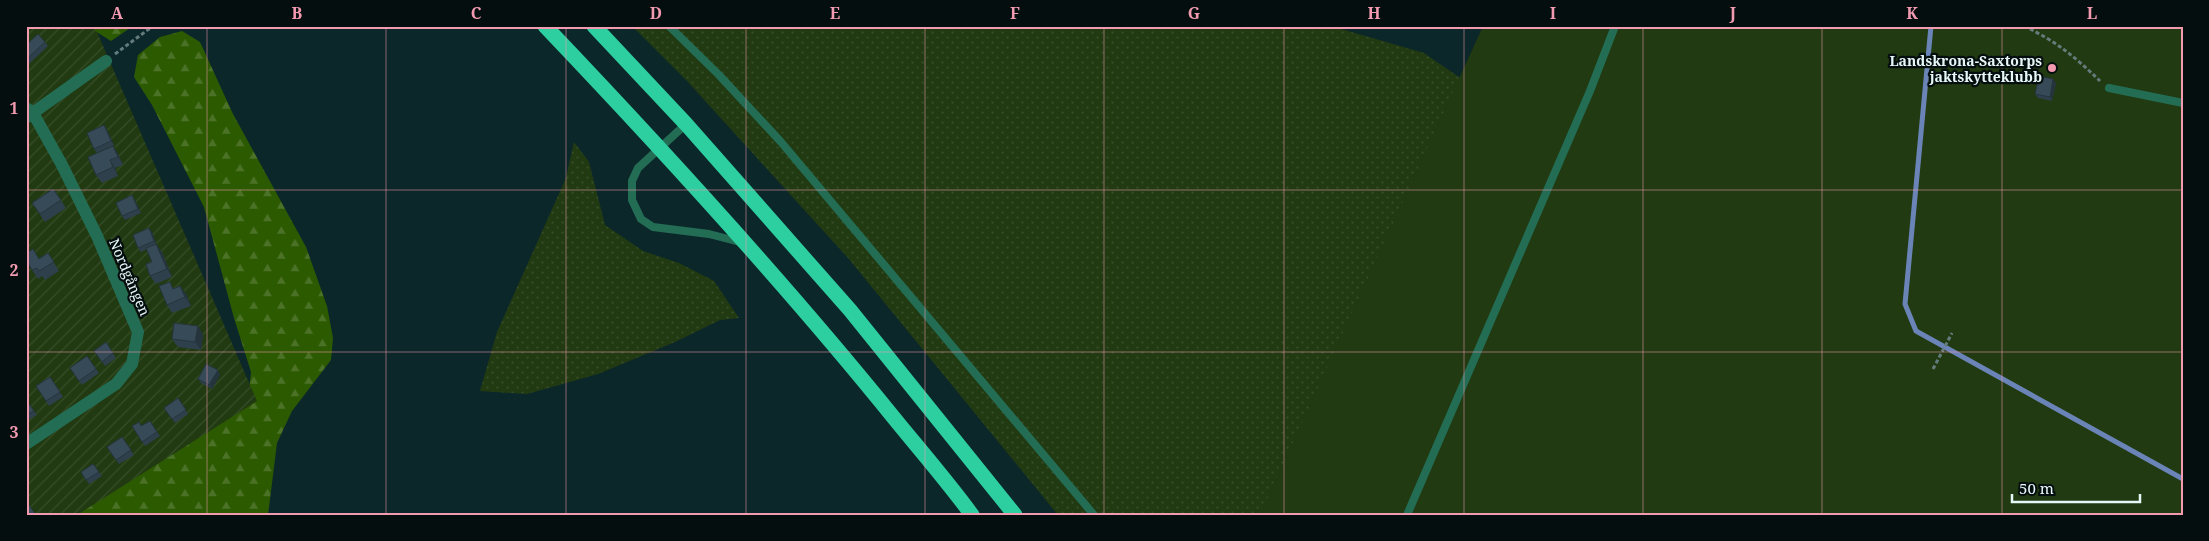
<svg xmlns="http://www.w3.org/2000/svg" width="2209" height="541" viewBox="0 0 2209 541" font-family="'Noto Serif',serif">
	<defs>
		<pattern id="grass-dots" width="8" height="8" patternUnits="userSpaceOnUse" patternTransform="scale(1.25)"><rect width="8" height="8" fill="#213a11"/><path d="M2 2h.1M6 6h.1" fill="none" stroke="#364e29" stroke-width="1.8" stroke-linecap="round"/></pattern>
		<pattern id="forest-firs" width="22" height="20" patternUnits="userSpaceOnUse" patternTransform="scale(1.25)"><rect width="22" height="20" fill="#2c5a01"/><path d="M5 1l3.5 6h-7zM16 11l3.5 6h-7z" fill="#4b7227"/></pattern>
		<pattern id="garden-furrows" width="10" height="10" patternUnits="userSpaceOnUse" patternTransform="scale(1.25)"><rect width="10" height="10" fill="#213a11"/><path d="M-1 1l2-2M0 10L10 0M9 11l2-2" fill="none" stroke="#364e29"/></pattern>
	</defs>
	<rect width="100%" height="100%" fill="#0c2729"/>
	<g fill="url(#grass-dots)">
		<path d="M632,26H1331L1424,53L1466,82L1327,515H1058L848,258L687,81Z"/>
		<path d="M574,142L589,162L605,225L643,251L679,263L714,281L739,318L720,320L675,342L598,374L527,394L480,391L497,332L566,178Z"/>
	</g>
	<g fill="url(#forest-firs)">
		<path d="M87,26H133L111,41Z"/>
		<path d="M182,31L200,42L233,114L306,247L327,306L333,338L331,360L292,411L277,443L268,515H76L249,391L251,372L234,318L204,207L152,105L134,77L138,55L160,37Z"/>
	</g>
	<path fill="#213a11" d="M1483,26H2183V515H1260Z"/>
	<path fill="url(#garden-furrows)" d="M26,26H90L97,32L257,401L77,515H26Z"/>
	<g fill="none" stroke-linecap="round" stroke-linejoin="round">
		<path stroke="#6b84b7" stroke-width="5" d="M1931,26L1905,304L1916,331L2183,479"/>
		<g stroke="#647b7c" stroke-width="3" stroke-dasharray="4 2.5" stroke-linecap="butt">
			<path d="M2024,26C2057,42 2074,56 2100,81"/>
			<path d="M115,54L153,26"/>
			<path d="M1933,369L1952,333"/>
		</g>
		<g stroke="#246d55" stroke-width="8">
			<path d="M669,26L719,75L781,142L1094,515"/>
			<path d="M2109,88L2183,103"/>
			<path d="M686,124L638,168L632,181V200L641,219L653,227L709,234L740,242"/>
			<path d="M1407,515L1590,91L1615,26"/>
		</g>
		<g stroke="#246d55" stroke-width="12">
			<path d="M26,108L33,113L62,165L97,236L138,332L132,364L116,384L26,444"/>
			<path d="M27,117L106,61"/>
		</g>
		<g stroke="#2dcfa0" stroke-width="15">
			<path d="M545,26C666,153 784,282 894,418C920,450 948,482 972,515"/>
			<path d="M594,26L686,124L850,310L1015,515"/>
		</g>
	</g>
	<g fill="#2e404b">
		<path d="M45,42L48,46L28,65L26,63V45Z"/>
		<path d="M2056,83L2052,101L2038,98L2035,94Z"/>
		<path d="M104,125L107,130L114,145L97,153L94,149Z"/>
		<path d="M118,154L123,165L115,168L118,176L102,183L96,175L88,157Z"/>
		<path d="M53,189L66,208L45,222L32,203Z"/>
		<path d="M135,200L141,213L125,220L122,216Z"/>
		<path d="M152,232L156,244L162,252L172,277L156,284L150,276L152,262L147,249L141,252L138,248Z"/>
		<path d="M48,253L59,271L45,280L42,276L38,279L32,270L39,258Z"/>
		<path d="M180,286L186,294L191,306L172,313L167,305L174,289Z"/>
		<path d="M203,334L201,350L178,347L172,339Z"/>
		<path d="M106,342L116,358L105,366L94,351Z"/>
		<path d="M87,356L99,373L82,385L70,368Z"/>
		<path d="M220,375L212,389L201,383L198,379Z"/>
		<path d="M50,377L63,397L49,406L36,386Z"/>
		<path d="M178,398L188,414L175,423L164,408Z"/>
		<path d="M26,400L37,415L26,421Z"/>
		<path d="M150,421L160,436L145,446L132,426H141Z"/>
		<path d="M122,437L134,455L119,464L107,447Z"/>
		<path d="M93,464L102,476L89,484L81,472Z"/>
	</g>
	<g fill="#26343d">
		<path d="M2053,79L2056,83L2052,101L2050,97Z"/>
		<path d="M104,125L107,130L114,145L111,141Z"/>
		<path d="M113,146L118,154L123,165L118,157Z"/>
		<path d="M110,160L115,168L118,176L113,167Z"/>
		<path d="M132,195L135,200L141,213L138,209Z"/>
		<path d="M149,228L152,232L157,245L154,241Z"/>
		<path d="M156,244L162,252L172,277L167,269Z"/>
		<path d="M180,286L186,294L191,306L185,297Z"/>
		<path d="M198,326L203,334L201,350L195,342Z"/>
		<path d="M218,370L220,375L212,389L209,385Z"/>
	</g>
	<g fill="#364b57" stroke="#26343d">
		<path d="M38,34L45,42L26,60V45Z"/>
		<path d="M2039,76L2053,79L2050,97L2035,94Z"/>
		<path d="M104,125L111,141L94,149L87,133Z"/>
		<path d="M113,146L118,157L110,160L113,167L96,175L88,157Z"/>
		<path d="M53,189L61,200L40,214L32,203Z"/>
		<path d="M132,195L138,209L122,216L116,203Z"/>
		<path d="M149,228L154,241L138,248L133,235Z"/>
		<path d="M156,244L167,269L150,276L146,264L152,262L146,248Z"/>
		<path d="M33,249L39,259L48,253L54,262L39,271L37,268L32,270L26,260V253Z"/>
		<path d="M170,282L173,289L180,286L185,297L167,305L159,286Z"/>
		<path d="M174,323L198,326L195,342L172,339Z"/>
		<path d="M106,342L113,353L102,362L94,351Z"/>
		<path d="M87,356L96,369L79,381L70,368Z"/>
		<path d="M206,364L218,370L209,385L198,379Z"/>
		<path d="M50,377L60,392L46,401L36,386Z"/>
		<path d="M178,398L186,410L172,419L164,408Z"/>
		<path d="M26,400L34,411L26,415Z"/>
		<path d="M150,421L157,432L142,442L132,426L139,422L141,426Z"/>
		<path d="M122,437L131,450L116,460L107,447Z"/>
		<path d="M93,464L99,472L86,480L81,472Z"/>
		<path d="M26,501L36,515H26Z"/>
	</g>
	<path fill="none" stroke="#f29ab0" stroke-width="1" stroke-opacity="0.55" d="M207,26V515M386,26V515M566,26V515M746,26V515M925,26V515M1104,26V515M1284,26V515M1464,26V515M1643,26V515M1822,26V515M2002,26V515M26,190H2183M26,352H2183"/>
	<circle fill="#f29ab0" stroke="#040e0f" stroke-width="2" cx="2052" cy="68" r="5"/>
	<g text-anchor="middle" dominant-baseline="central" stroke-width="4.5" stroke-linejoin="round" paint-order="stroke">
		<g font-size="14" font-weight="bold" fill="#e7f7f8" stroke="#040e0f" text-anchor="end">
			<text x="2042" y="60">Landskrona-Saxtorps<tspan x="2042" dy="16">jaktskytteklubb</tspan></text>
		</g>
		<g font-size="14" fill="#e7f7f8" stroke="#040e0f">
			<text transform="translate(130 277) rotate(67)">Nordgången</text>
		</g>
	</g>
	<rect width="2209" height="541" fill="none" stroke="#040e0f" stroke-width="55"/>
	<path d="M2012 494v8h128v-8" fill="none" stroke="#e7f7f8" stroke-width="2.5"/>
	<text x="2019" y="494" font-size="15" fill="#e7f7f8" stroke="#040e0f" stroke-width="4" paint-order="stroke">50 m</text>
	<rect x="28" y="28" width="2154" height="486" fill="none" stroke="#f29ab0" stroke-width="2"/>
	<g font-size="16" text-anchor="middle" font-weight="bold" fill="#f29ab0">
		<text x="117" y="19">A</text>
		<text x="297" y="19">B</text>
		<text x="476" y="19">C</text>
		<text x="656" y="19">D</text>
		<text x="835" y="19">E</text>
		<text x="1015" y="19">F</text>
		<text x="1194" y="19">G</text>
		<text x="1374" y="19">H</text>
		<text x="1553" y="19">I</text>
		<text x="1733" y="19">J</text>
		<text x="1912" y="19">K</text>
		<text x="2092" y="19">L</text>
		<text x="14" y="114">1</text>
		<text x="14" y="276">2</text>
		<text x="14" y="438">3</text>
	</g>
</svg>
